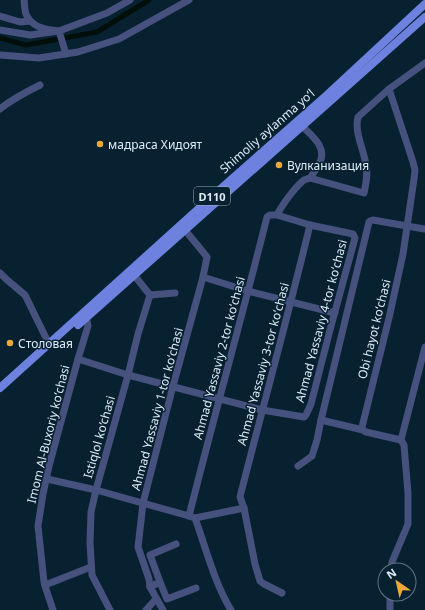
<svg xmlns="http://www.w3.org/2000/svg" width="425" height="610" viewBox="0 0 425 610" font-family="'Noto Sans',sans-serif">
	<rect width="100%" height="100%" fill="#072131"/>
	<g fill="none" stroke-linecap="round" stroke-linejoin="round">
		<path stroke="#020e0a" stroke-width="5" d="M0,38L26,45L97,32L149,0"/>
		<g stroke="#46517e" stroke-width="7">
			<path d="M24,0C25,5 24,12 27,16C33,28 47,30 59,31L66,54"/>
			<path d="M0,16L20,22L30,21"/>
			<path d="M0,30L30,35L59,31L107,13L130,0"/>
			<path d="M0,55L39,58L78,52L119,39L189,0"/>
			<path d="M389,89L413,162L415,170L414,179L403,254L389,318L362,427L363,430L366,432L401,440L404,445L408,493V524L392,562L391,570"/>
			<path d="M0,109C12,99 26,92 40,85"/>
			<path d="M310,178L364,193C366,183 368,175 366,165C364,150 354,132 358,117L389,89L425,63"/>
			<path d="M0,273L6,279L25,295L49,344"/>
			<path d="M203,277L248,291L335,313"/>
			<path d="M150,295L175,293"/>
			<path d="M78,359L128,375L262,410L304,417L306,415L311,404L330,330L355,238L353,234L310,225L277,215C282,205 295,187 304,180C306,179 307,179 310,178C313,173 318,168 320,162C327,147 312,136 302,126"/>
			<path d="M321,420L363,430"/>
			<path d="M401,440L425,347"/>
			<path d="M298,466L312,456L317,440L321,420L369,222L370,221L373,220L424,229"/>
			<path d="M47,479L96,490L189,516L195,518"/>
			<path d="M189,516C214,416 242,317 267,217L270,215H277"/>
			<path d="M160,582L167,599L196,588"/>
			<path d="M45,585L91,567"/>
			<path d="M150,587L160,582L150,555L176,544"/>
			<path d="M282,593L264,584L260,581L255,564L244,508L240,497C263,406 288,316 310,225"/>
			<path d="M53,610L46,589L44,582L38,526L43,494L49,466L78,359L88,326L87,321L84,315"/>
			<path d="M110,610L92,575L90,543L91,512L96,490L128,375L138,334L150,295L134,275"/>
			<path d="M146,610L156,599"/>
			<path d="M163,610L150,587L149,579L138,547L141,521L143,503L173,386L203,277L207,257L185,230"/>
			<path d="M231,610C214,582 206,548 195,518L244,508"/>
			<path d="M390,610V594"/>
		</g>
		<g stroke="#6d81df" stroke-width="8">
			<path d="M78,325L425,17"/>
			<path d="M0,388L216,193L327,95L425,4"/>
		</g>
	</g>
	<g fill="#eca93a" stroke="#072131" stroke-width="1.5">
		<circle cx="100" cy="144" r="4"/>
		<circle cx="279" cy="165" r="4"/>
		<circle cx="10" cy="343" r="4"/>
	</g>
	<g text-anchor="middle" dominant-baseline="central" stroke-width="3" stroke-linejoin="round" paint-order="stroke">
		<rect fill="#072131" stroke="#9dafbc" stroke-width="1" x="194" y="187" width="36" height="18" rx="3"/>
		<g font-size="11" font-weight="bold" fill="#ddecf7">
			<text x="212" y="196">D110</text>
		</g>
		<g font-size="12" fill="#ddecf7" stroke="#072131">
			<text transform="translate(267 131) rotate(-41)">Shimoliy aylanma yoʻl</text>
			<text transform="translate(321 321) rotate(-75)">Ahmad Yassaviy 4-tor koʻchasi</text>
			<text transform="translate(374 329) rotate(-76)">Obi hayot koʻchasi</text>
			<text transform="translate(219 358) rotate(-75)">Ahmad Yassaviy 2-tor koʻchasi</text>
			<text transform="translate(263 364) rotate(-75)">Ahmad Yassaviy 3-tor koʻchasi</text>
			<text transform="translate(157 409) rotate(-75)">Ahmad Yassaviy 1-tor koʻchasi</text>
			<text transform="translate(48 434) rotate(-76)">Imom Al-Buxoriy koʻchasi</text>
			<text transform="translate(99 437) rotate(-74)">Istiqlol ko‘chasi</text>
		</g>
		<g font-size="12" fill="#ddecf7" stroke="#072131" text-anchor="start">
			<text x="108" y="144">мадраса Хидоят</text>
			<text x="287" y="165">Вулканизация</text>
			<text x="18" y="343">Столовая</text>
		</g>
	</g>
	<g transform="translate(397 582) rotate(326)"><circle r="19" fill="#072131" stroke="#5d7280"/>
	<path d="M0-3L7 15L0 10L-7 15Z" fill="#eca93a"/>
	<text y="-6" font-size="11" font-weight="bold" text-anchor="middle" fill="#ddecf7">N</text>
	</g>
</svg>
